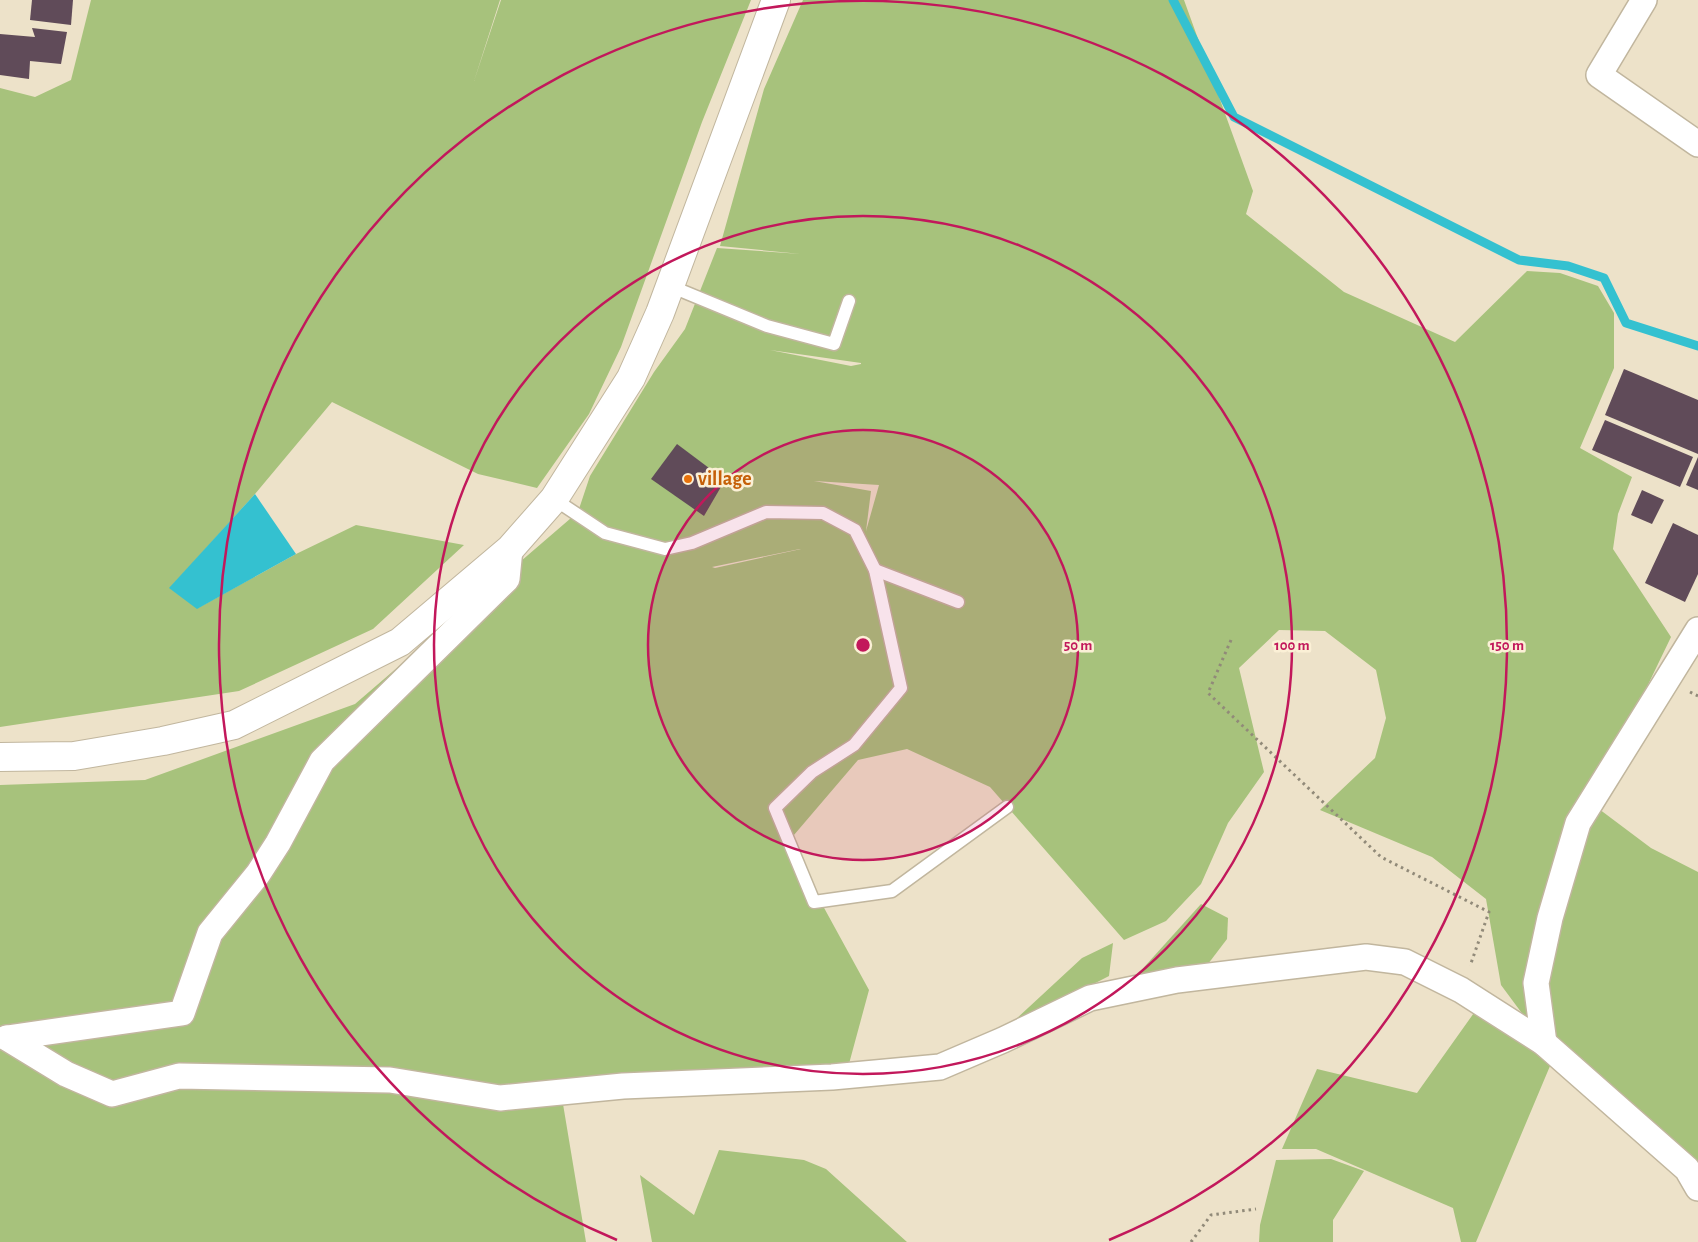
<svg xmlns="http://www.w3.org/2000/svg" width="1698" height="1242" viewBox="0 0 1698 1242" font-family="'Alegreya Sans',sans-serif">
	<rect width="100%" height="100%" fill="#ede2c9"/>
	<g fill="#a7c27c" fill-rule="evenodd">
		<path d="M91,0H500L474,81L501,0H751L702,122L621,347L589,414L537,488L478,474L332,402L255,494L170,588L198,608L296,554L356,525L464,545L373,629L239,691L0,727V88L35,97L71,80Z"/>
		<path d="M803,0H1184L1253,191L1246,214L1344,292L1455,342L1527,271L1560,273L1598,286L1614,313V368L1580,448L1632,477L1618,514L1613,549L1671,637L1591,803L1651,848L1698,872V1170L1544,1043L1501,985L1486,899L1432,857L1320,810L1375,758L1386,718L1376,670L1325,631L1279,630L1239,668L1264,772L1228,823L1201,884L1166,921L1124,940L990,787L907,749L858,760L788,842L869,990L843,1086L561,1092L586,1242H0V785L145,780L355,704L578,512L590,476L654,372L685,329L717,248L801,254L720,246L764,89ZM770,350L861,363V364L851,366ZM814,481L879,485L866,531L871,491ZM801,549L715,568L712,567L800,549Z"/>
		<path d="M1201,904L1228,918L1227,939L1208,964L1137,975Z"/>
		<path d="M1113,943L1109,976L1074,994L1036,1024L1015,1020L1082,958Z"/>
		<path d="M1481,1003L1550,1066L1476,1242H1461L1453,1208L1316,1149H1282L1317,1069L1417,1093Z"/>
		<path d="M719,1150L804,1160L826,1169L907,1242H652L640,1175L694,1215Z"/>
		<path d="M1331,1159L1364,1171L1333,1220V1242H1259L1260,1225L1276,1160Z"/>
	</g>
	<path fill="#34c1d0" d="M255,494L296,554L197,609L169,588Z"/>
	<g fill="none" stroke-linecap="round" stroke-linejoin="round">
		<path stroke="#34c1d0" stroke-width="9" d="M1173,0L1234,117L1519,260L1568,266L1604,278L1626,323L1698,346"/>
	</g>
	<g fill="#604b59">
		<path d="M32,0H73L71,25L30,20Z"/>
		<path d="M32,28L67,32L61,64L30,61L29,79L0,75V34L35,37Z"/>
		<path d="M1624,369L1698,400V454L1605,415Z"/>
		<path d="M1605,420L1693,457L1680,487L1592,450Z"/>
		<path d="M677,444L725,480L704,516L651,479Z"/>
		<path d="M1698,457V490L1686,485Z"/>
		<path d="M1642,490L1664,500L1652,524L1631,515Z"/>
		<path d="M1673,523L1698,535V574L1685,602L1645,583Z"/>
	</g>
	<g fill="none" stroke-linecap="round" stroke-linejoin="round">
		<defs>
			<g id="service">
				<path d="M670,286L767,326L834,344L849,301"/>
				<path d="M554,499L605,533L665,549L692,543L766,512L823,513L855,530L875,570L901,688L854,745L812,772L775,808L814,902L892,891L1007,807"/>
				<path d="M875,570L958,602"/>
			</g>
			<g id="minor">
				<path d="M1644,0L1599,75L1698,144"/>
				<path d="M7,1038L66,1074L112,1094L179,1076L390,1080L500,1098L623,1086L832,1077L940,1067L1003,1040L1090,998L1177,980L1366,957L1405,962L1461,990L1544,1043L1687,1169L1698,1188"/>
				<path d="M7,1038L182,1013L210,933L258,874L278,843L322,761L507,579L510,549"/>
				<path d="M1544,1043L1536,983L1550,918L1578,823L1698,630"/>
			</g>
			<path id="tertiary" d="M0,757L74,756L163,741L234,725L400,642L510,549L554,499L631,378L660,313L776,0"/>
		</defs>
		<use href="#service" stroke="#c1b69e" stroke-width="15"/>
		<use href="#minor" stroke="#c1b69e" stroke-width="28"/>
		<use href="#tertiary" stroke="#c1b69e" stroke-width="30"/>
		<g stroke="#918a79" stroke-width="3" stroke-dasharray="2.5 4" stroke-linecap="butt">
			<path d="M1231,640L1208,693L1381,857L1489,912L1470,966"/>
			<path d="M1690,692L1698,696"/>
			<path d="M1191,1242L1211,1215L1256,1209"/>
		</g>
		<use href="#service" stroke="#fff" stroke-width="12"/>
		<use href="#minor" stroke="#fff" stroke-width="25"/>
		<use href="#tertiary" stroke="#fff" stroke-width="28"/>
	</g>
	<circle cx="863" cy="645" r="215" fill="#c2185b" fill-opacity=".12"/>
	<g fill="none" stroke="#c2185b" stroke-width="2.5">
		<circle cx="863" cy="645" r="215"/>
		<circle cx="863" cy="645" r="429"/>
		<path d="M617 1240A644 644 0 1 1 1109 1240"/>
	</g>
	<circle fill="#e8710a" stroke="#fbf0d6" stroke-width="2" cx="688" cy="479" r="5"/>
	<g text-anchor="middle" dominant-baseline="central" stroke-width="5" stroke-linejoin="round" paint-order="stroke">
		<g font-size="20" font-weight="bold" fill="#c56008" stroke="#fbf0d6" text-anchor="start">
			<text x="698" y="479">village</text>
		</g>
	</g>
	<circle cx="863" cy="645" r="8" fill="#c2185b" stroke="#fbf0d6" stroke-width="2.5"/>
	<g font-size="15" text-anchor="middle" font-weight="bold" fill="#c2185b" stroke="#fbf0d6" stroke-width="5" stroke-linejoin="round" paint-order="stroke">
		<text x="1078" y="650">50 m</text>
		<text x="1292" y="650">100 m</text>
		<text x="1507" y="650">150 m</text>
	</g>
</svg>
